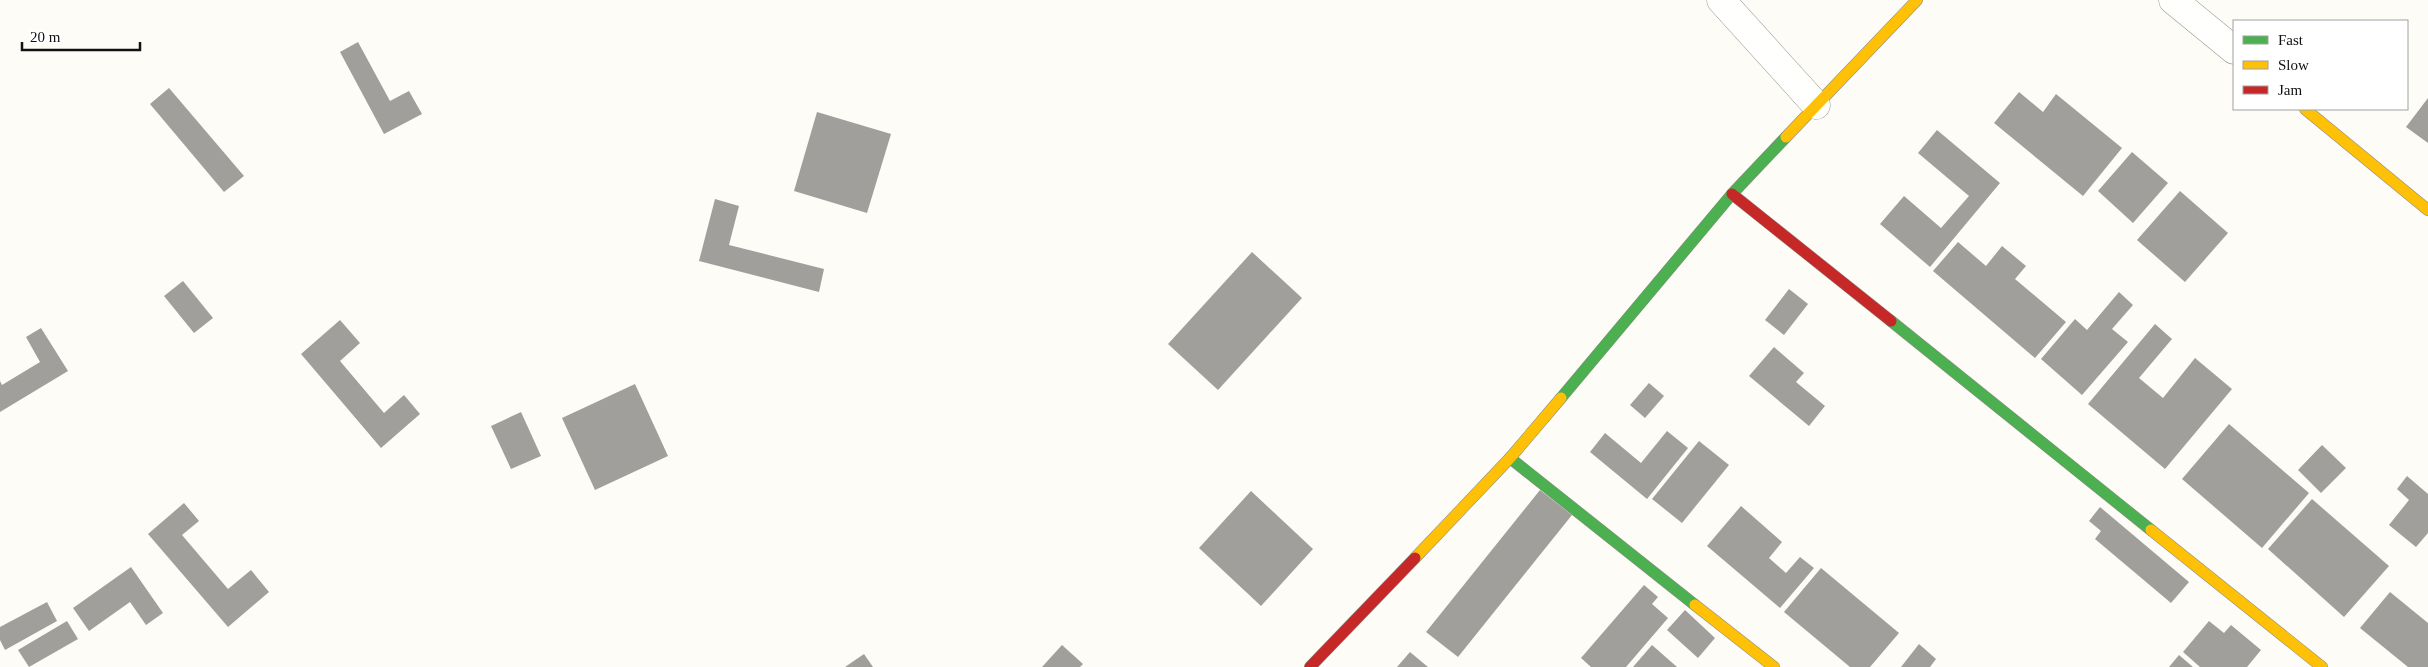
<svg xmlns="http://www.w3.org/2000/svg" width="2428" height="667" viewBox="0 0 2428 667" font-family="Georgia,serif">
	<rect width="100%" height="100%" fill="#fdfcf7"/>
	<g fill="#a19f9c">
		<path d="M358,42L390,101L409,91L422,114L384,134L340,52Z"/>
		<path d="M169,88L244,176L224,192L150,104Z"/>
		<path d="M2019,92L2043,112L2056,94L2122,148L2083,196L1994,123Z"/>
		<path d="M2428,98V143L2406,127Z"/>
		<path d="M817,112L891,134L867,213L794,191Z"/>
		<path d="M1937,130L2000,183L1930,267L1880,224L1904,196L1941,228L1969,196L1918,153Z"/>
		<path d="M2132,152L2168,183L2133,223L2098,191Z"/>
		<path d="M2180,191L2228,233L2185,282L2137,240Z"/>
		<path d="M715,199L739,206L729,245L824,269L819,292L699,261Z"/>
		<path d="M1958,242L1986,266L2002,246L2026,266L2015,279L2066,322L2035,358L1933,271Z"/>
		<path d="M1252,252L1302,298L1218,390L1168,344Z"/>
		<path d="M183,281L213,318L194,333L164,296Z"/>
		<path d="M1789,289L1808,304L1784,335L1765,320Z"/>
		<path d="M2119,292L2133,305L2112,329L2128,342L2082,395L2041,359L2075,319L2087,330Z"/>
		<path d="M340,320L360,343L340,361L384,413L404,395L420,414L381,448L301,354Z"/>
		<path d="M2155,324L2172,339L2139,378L2163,398L2195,358L2232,389L2165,469L2088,404Z"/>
		<path d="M41,328L68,371L0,412V381L2,385L40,362L26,337Z"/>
		<path d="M1774,347L1804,373L1796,382L1825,406L1809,426L1749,376Z"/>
		<path d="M1649,383L1664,396L1645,418L1630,405Z"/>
		<path d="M635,384L668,456L595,490L562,418Z"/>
		<path d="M521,412L541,456L511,469L491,426Z"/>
		<path d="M2229,424L2309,493L2262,548L2182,479Z"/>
		<path d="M1667,431L1688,448L1647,499L1590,452L1605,433L1641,463Z"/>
		<path d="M1699,441L1729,465L1682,523L1652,499Z"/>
		<path d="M2322,445L2346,468L2321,493L2298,470Z"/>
		<path d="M2407,476L2428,494V533L2416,547L2389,525L2409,500L2397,489Z"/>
		<path d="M1540,490L1572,515L1458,657L1426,632Z"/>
		<path d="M1251,491L1313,549L1261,606L1199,548Z"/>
		<path d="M2312,499L2389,566L2344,617L2268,549Z"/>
		<path d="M184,503L199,521L182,535L228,589L251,570L269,592L228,627L148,534Z"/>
		<path d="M1741,506L1782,542L1769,558L1786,573L1800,557L1814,568L1780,608L1707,546Z"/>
		<path d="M2100,507L2189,582L2171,603L2095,539L2101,531L2089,521Z"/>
		<path d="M131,567L163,613L146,625L130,602L89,631L73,608Z"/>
		<path d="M1821,568L1899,633L1870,667H1850L1784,612Z"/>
		<path d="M1644,585L1658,597L1652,604L1668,618L1626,667H1591L1581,658Z"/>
		<path d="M2390,592L2428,623V667H2408L2360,628Z"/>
		<path d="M47,602L57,621L5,650L0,640V627Z"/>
		<path d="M1685,610L1715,638L1698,658L1667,630Z"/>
		<path d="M67,621L78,639L29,667L18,650Z"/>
		<path d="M2209,621L2224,633L2231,625L2261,650L2247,667H2200L2183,652Z"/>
		<path d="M1919,644L1936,659L1930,667H1901Z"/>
		<path d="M1062,645L1083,664L1080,667H1042Z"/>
		<path d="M1652,645L1677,667H1633Z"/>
		<path d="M1410,652L1428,667H1397Z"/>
		<path d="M864,654L873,667H845Z"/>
		<path d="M2179,655L2193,667H2169Z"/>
	</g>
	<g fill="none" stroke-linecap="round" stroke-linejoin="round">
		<defs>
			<g id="street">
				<path d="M1721,0L1816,105"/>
				<path d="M2173,0L2234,50"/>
			</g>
			<g id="fast">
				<path d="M1891,321L2151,530"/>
				<path d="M1561,398L1732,194L1786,137"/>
				<path d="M1510,458L1695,605"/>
			</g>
			<g id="slow">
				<path d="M2305,109L2428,210"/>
				<path d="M1786,137L1917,0"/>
				<path d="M2151,530L2322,667"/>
				<path d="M1415,558L1510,458L1561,398"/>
				<path d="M1695,605L1774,667"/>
			</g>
			<g id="jam">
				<path d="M1732,194L1891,321"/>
				<path d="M1310,667L1415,558"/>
			</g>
		</defs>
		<use href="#street" stroke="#979795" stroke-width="29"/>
		<use href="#fast" stroke="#8e8d8b" stroke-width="12"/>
		<use href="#slow" stroke="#8e8d8b" stroke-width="12"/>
		<use href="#jam" stroke="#8e8d8b" stroke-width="12"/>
		<use href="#street" stroke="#fffffe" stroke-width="28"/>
		<use href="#fast" stroke="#4caf50" stroke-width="11"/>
		<use href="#slow" stroke="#ffc107" stroke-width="11"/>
		<use href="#jam" stroke="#c62828" stroke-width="11"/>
	</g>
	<rect x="2233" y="20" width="175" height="90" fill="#ffffff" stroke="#a0a0a0"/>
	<rect x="2243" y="36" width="25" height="8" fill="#4caf50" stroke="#a0a0a0"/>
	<text x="2278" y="45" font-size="15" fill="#111111">Fast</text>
	<rect x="2243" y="61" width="25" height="8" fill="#ffc107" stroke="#a0a0a0"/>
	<text x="2278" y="70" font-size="15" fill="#111111">Slow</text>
	<rect x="2243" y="86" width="25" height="8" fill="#c62828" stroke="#a0a0a0"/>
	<text x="2278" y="95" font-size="15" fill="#111111">Jam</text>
	<path d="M22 42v8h118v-8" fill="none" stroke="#111111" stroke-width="2.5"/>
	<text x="30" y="42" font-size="15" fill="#111111" stroke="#ffffff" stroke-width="4" paint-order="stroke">20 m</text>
</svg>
